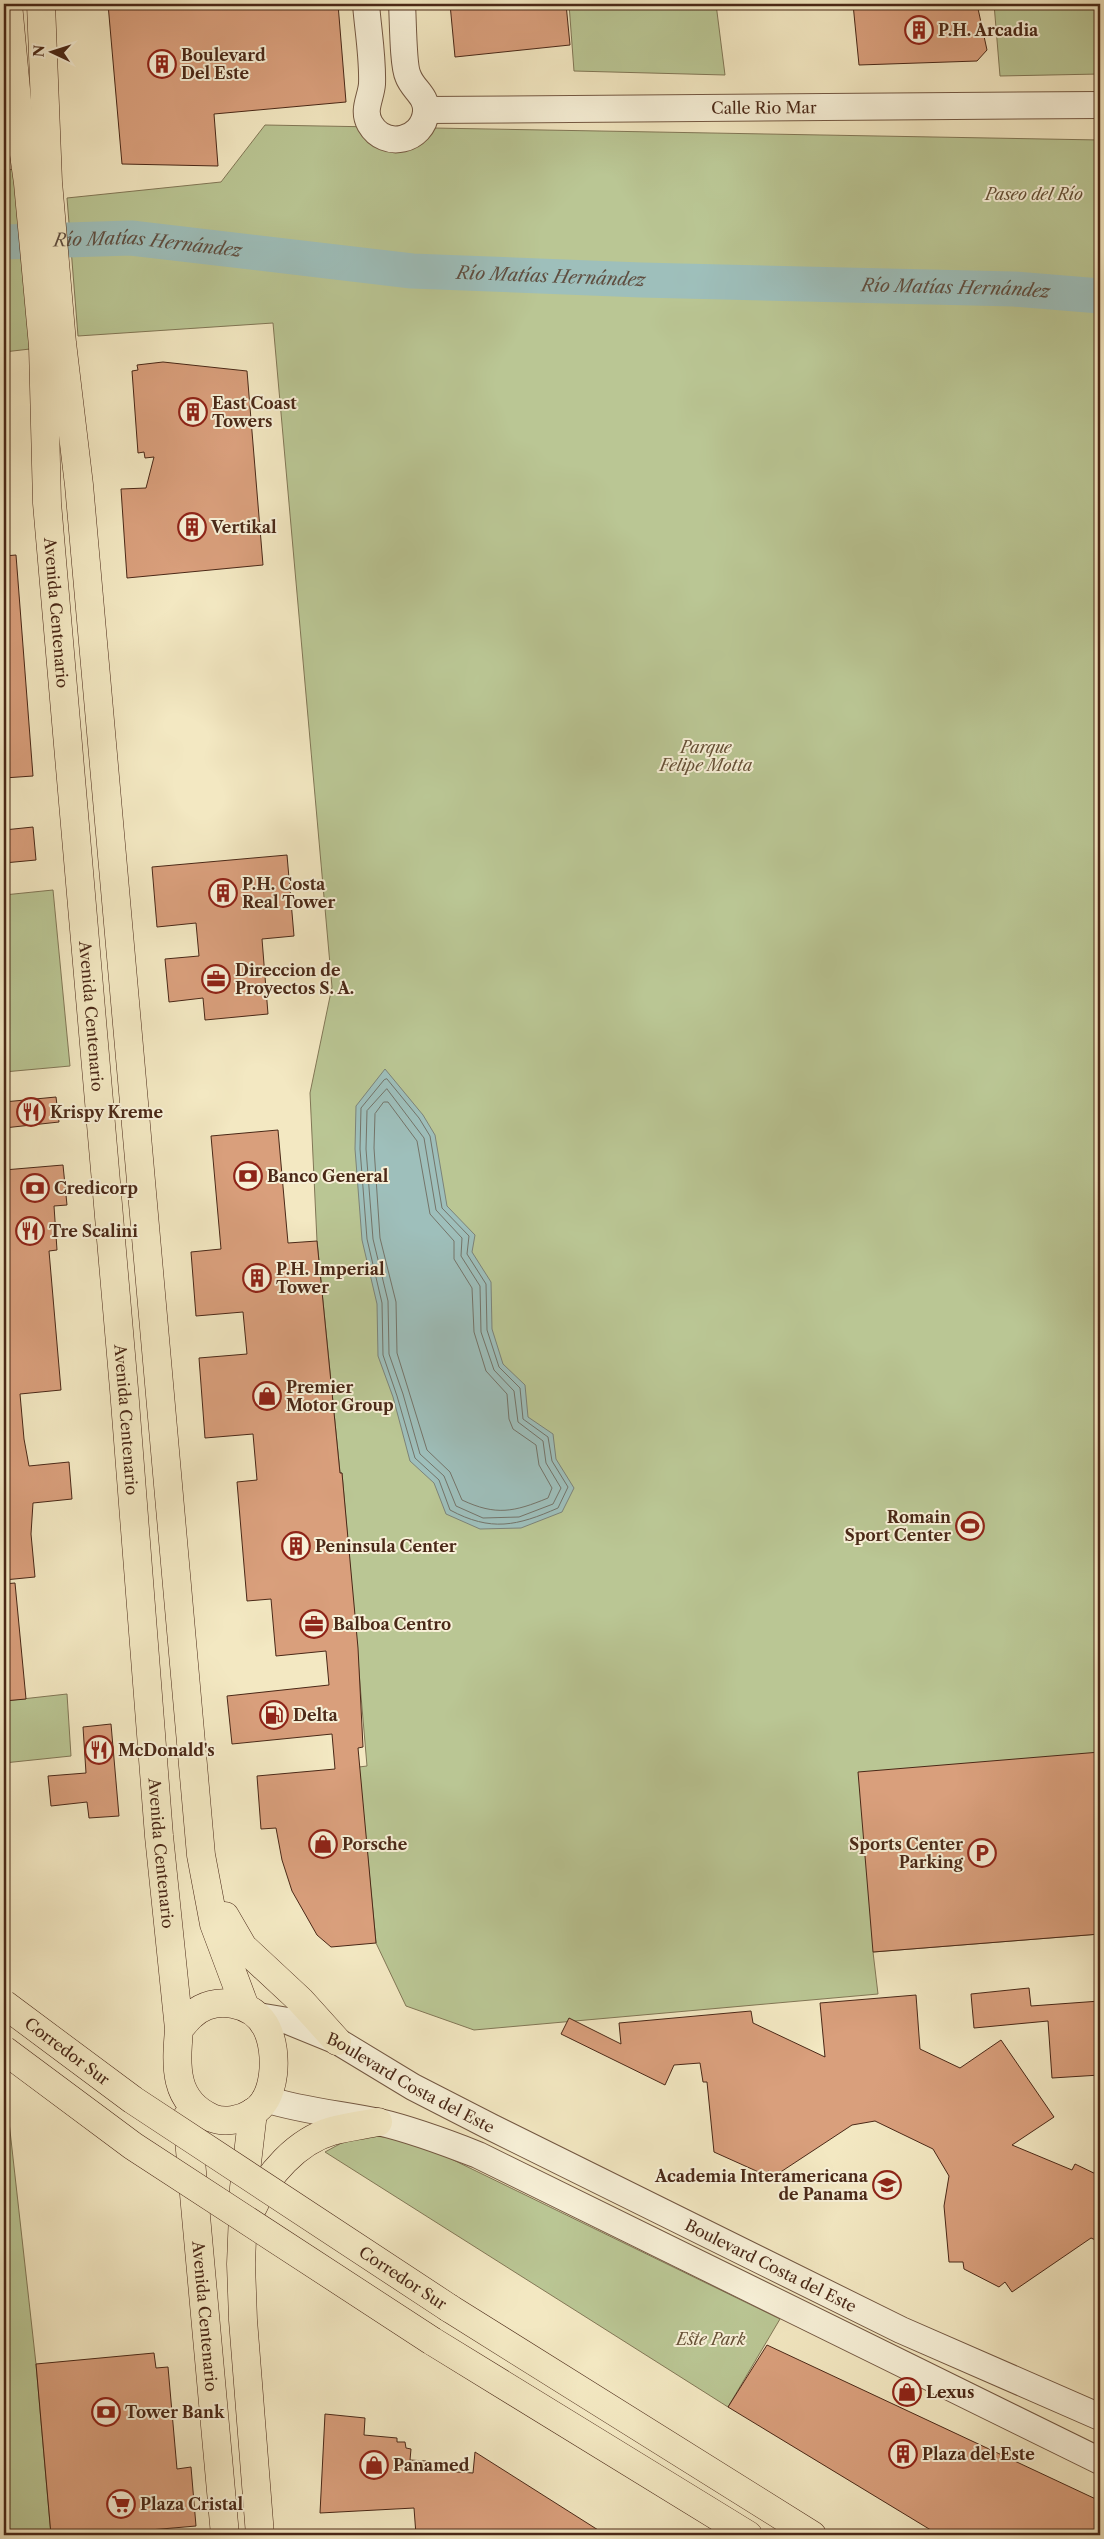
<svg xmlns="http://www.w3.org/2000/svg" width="1104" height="2539" viewBox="0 0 1104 2539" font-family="'Libre Caslon Text',serif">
	<rect width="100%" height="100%" fill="#f3e8c2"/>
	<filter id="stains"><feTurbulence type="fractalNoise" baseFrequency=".004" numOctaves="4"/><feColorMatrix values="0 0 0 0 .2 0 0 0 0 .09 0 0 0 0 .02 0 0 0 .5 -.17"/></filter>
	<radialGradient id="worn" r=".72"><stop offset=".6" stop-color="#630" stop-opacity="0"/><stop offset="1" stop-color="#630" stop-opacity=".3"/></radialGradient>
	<g fill="#bac694" stroke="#827756">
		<path d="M569,4H716L725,75L574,71Z"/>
		<path d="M994,4H1100V74L1000,76Z"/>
		<path d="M265,125L1100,140V1934L873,1952L878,1994L474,2030L406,2006L376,1943L359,1767L367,1766L342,1473H340L317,1241L310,1093L332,987L273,323L78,336L67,198L221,182Z"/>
		<path d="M16,169L30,349L4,352V170Z"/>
		<path d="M53,890L70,1066L4,1072V895Z"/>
		<path d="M67,1694L71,1756L4,1763V1701Z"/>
		<path d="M4,2077L36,2364L51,2535H4Z"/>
		<path d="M376,2136L406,2140L439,2153L780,2319L728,2407L325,2152L347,2140Z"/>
	</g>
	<path fill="#9ebfbb" stroke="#7c8379" d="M385,1069L423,1115L435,1135L447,1206L475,1235L472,1252L491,1282L492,1329L503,1364L525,1385L528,1417L553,1434L556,1459L574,1488L562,1512L521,1528L480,1529L446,1514L434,1483L410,1461L393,1397L378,1356L377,1304L362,1240L355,1149L356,1106Z"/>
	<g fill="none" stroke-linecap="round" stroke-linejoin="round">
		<g stroke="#747469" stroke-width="1">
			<path d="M387,1079L419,1118L430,1136L442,1208L469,1236L467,1254L486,1284L487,1330L499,1367L520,1388L523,1419L548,1437L552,1461L568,1487L558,1508C517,1526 491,1532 450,1510L439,1480L415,1458L397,1396L383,1355L382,1303L367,1239L360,1149L361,1108L384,1080Z"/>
			<path d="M387,1089L424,1138L436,1210L462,1238L461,1256L480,1286L481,1332L494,1370L514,1391L518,1422L543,1441L546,1463L561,1488L553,1504L519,1517L483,1518L456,1506L444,1476L420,1454L403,1394L389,1354L388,1301L373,1239L366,1149L367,1111Z"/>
			<path d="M384,1102H388L417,1141L430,1214L454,1241V1259L472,1288L474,1332L486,1371L507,1394L509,1419L513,1429L536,1445L539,1465L552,1488L548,1498C514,1512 496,1516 462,1500L450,1472L427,1450L397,1353L396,1302L380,1238L374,1148L375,1114Z"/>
		</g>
		<path stroke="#7c8379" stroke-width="5.5" d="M4,2501L7,2535"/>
		<path stroke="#9ebfbb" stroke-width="35" id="s1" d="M4,242L131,238L412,271L641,280L1014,289L1100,296"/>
	</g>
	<g fill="#d99f7c" stroke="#4a2817">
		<path d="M108,4H338L346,102L214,114L218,166L122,164Z"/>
		<path d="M450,4H566L570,45L455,57Z"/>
		<path d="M853,4H977L987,50L977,61L859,65Z"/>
		<path d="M163,362L247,371L263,565L127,578L121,489L146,488L154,457L145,458L144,452L138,453L132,371L138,370L137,365Z"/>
		<path d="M16,555L33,776L4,778V556Z"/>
		<path d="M33,827L36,860L4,863V830Z"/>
		<path d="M287,855L294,936L262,939L268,1014L205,1020L203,998L169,1002L165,959L199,956L196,923L157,927L152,867Z"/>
		<path d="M56,1097L59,1122L4,1128V1102Z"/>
		<path d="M278,1130L288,1243L317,1241L340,1473H342L358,1648L363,1747L358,1748L376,1943L331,1947L317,1935L292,1891L282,1860L276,1828L261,1829L257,1776L335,1769L332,1734L232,1744L227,1696L329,1685L326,1651L276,1656L271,1599L247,1601L237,1482L257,1480L253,1434L205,1438L199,1358L247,1354L243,1312L196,1316L191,1252L221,1249L211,1136Z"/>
		<path d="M63,1165L67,1205L54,1206L57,1250L49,1251L61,1390L20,1394L24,1439L29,1466L69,1462L72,1499L33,1503L31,1534L35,1577L4,1580V1170Z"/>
		<path d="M15,1583L26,1699L4,1701V1584Z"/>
		<path d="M111,1724L119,1816L89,1818L87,1802L51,1806L48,1776L86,1773L83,1727Z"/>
		<path d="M1100,1752V1934L873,1952L858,1772Z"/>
		<path d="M1029,1988L1031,2006L1100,2001V2075L1052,2078L1048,2021L974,2028L971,1994Z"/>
		<path d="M916,1995L920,2049L960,2068L1001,2040L1054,2117L1012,2145L1072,2170L1075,2164L1100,2176V2242L1091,2238L1012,2292L1005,2282L999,2287L964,2269L963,2262H949L944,2206L949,2176L933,2149L875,2121L852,2125L773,2177L769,2171L763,2174L714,2152L707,2082H703L700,2063L674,2065L665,2085L561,2034L569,2018L621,2044L619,2023L751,2011L753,2023L825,2057L820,2003Z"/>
		<path d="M767,2345L1100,2501V2535H939L728,2407Z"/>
		<path d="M154,2353L156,2368L168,2367L177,2469L191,2467L196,2526L115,2533L113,2535H51L36,2364Z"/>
		<path d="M325,2414L365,2418L364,2435L397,2438V2442H405L406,2448L411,2449L410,2460L426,2461V2470L473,2473L475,2452L606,2535H416L414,2508L320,2513Z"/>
	</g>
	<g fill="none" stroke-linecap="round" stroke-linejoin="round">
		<defs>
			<g id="minor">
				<path d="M366,4C368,30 373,58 372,84C371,98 362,110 370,124C385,150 423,141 426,112C427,95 413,90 408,76C403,66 403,18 402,4"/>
				<path id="s2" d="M426,110L1100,105"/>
				<path id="s3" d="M258,2016L288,2021L337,2041L413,2087L491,2127L901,2330L1100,2417"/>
				<path d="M265,2099C303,2111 340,2114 379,2122C413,2130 445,2142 478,2155L1100,2461"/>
			</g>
			<g id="major">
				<path id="s4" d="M8,4L18,111L28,183L43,346L47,503L124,1389L159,1836L179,2029C176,2066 173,2101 212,2118C224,2123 241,2120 252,2113C277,2099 278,2052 267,2029C254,2001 214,1995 192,2015C187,2019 183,2025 179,2029"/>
				<path d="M41,4L48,182L62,343L79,485L201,1855L214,1924L245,2007"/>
				<path d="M225,1916L243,1947L300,2000L337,2041"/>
				<path d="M253,2112L244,2188L241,2264L243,2320L260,2535"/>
				<path id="s5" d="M187,2117L225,2535"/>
				<path d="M253,2207C267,2175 297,2141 332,2131C347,2127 363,2125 378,2122"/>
			</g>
			<g id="highway">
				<path d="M449,2308L812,2535"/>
				<path d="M432,2341L748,2535"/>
			</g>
		</defs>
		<use href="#minor" stroke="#745842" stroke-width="28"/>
		<use href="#major" stroke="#4a2817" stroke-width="29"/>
		<use href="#highway" stroke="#4a2817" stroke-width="29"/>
		<use href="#minor" stroke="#f7f0d7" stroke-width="26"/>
		<use href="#major" stroke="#f3e8c2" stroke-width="28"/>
		<use href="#highway" stroke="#f3e8c2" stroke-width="28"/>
		<defs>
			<g id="highway-bridge">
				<path id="s6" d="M4,2004L133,2100L449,2308"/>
				<path d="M4,2050L133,2146L432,2341"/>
			</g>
		</defs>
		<use href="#highway-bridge" stroke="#4a2817" stroke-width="29" stroke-linecap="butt"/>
		<use href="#highway-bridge" stroke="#f3e8c2" stroke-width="28"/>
	</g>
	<defs>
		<symbol id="building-ring" viewBox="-11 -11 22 22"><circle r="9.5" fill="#f7f0d7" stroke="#8f2418" stroke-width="1.5"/><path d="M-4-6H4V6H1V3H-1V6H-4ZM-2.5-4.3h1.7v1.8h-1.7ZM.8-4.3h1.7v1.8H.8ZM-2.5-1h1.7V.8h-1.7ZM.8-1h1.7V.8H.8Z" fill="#8f2418"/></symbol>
		<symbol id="office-ring" viewBox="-11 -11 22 22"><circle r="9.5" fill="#f7f0d7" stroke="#8f2418" stroke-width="1.5"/><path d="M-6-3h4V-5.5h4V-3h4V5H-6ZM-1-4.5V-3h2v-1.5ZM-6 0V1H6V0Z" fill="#8f2418"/></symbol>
		<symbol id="restaurant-ring" viewBox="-11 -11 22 22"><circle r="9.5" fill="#f7f0d7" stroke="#8f2418" stroke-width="1.5"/><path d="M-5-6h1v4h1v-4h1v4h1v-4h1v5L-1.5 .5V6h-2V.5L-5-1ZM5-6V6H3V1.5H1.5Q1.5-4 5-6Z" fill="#8f2418"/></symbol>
		<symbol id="bank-ring" viewBox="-11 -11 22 22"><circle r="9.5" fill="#f7f0d7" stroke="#8f2418" stroke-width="1.5"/><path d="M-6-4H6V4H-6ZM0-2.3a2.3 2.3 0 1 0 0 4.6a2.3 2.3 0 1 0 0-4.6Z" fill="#8f2418"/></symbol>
		<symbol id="shop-ring" viewBox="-11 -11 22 22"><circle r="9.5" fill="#f7f0d7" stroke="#8f2418" stroke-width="1.5"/><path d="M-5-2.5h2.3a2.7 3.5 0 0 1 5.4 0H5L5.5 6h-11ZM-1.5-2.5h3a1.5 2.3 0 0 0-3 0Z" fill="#8f2418"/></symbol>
		<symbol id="stadium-ring" viewBox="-11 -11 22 22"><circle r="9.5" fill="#f7f0d7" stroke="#8f2418" stroke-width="1.5"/><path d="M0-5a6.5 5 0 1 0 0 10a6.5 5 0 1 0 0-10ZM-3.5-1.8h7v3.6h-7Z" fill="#8f2418"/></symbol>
		<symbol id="fuel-ring" viewBox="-11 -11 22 22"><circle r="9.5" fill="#f7f0d7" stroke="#8f2418" stroke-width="1.5"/><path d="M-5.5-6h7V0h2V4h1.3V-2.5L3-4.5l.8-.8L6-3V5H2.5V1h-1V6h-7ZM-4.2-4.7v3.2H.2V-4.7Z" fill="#8f2418"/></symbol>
		<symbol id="parking-ring" viewBox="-11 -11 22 22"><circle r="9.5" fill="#f7f0d7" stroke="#8f2418" stroke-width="1.5"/><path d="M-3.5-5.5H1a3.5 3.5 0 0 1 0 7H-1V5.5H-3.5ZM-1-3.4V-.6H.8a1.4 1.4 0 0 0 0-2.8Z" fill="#8f2418"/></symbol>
		<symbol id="school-ring" viewBox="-11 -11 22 22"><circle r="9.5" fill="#f7f0d7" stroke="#8f2418" stroke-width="1.5"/><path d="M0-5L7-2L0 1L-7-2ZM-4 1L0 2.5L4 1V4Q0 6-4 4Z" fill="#8f2418"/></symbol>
		<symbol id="supermarket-ring" viewBox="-11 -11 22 22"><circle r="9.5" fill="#f7f0d7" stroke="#8f2418" stroke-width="1.5"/><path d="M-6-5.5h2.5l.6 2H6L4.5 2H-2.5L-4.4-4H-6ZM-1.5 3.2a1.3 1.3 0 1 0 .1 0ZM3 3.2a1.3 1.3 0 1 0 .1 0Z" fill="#8f2418"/></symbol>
	</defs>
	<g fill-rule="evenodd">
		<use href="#building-ring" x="903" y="14" width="32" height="32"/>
		<use href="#building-ring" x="146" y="48" width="32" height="32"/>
		<use href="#building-ring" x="177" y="396" width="32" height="32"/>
		<use href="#building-ring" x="176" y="511" width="32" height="32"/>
		<use href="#building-ring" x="207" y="877" width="32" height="32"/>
		<use href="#office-ring" x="200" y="963" width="32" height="32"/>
		<use href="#restaurant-ring" x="15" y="1096" width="32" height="32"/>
		<use href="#bank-ring" x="232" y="1160" width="32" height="32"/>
		<use href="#bank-ring" x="19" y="1172" width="32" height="32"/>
		<use href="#restaurant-ring" x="14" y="1215" width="32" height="32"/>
		<use href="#building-ring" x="241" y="1262" width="32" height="32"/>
		<use href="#shop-ring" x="251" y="1380" width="32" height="32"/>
		<use href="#stadium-ring" x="954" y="1510" width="32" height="32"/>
		<use href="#building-ring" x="280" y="1530" width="32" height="32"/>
		<use href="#office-ring" x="298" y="1608" width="32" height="32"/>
		<use href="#fuel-ring" x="258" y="1699" width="32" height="32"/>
		<use href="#restaurant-ring" x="83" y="1734" width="32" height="32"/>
		<use href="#shop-ring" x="307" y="1828" width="32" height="32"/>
		<use href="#parking-ring" x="966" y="1837" width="32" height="32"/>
		<use href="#school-ring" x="871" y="2169" width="32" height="32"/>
		<use href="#shop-ring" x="891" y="2376" width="32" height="32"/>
		<use href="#bank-ring" x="90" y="2396" width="32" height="32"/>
		<use href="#building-ring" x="887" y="2438" width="32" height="32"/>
		<use href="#shop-ring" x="358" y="2449" width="32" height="32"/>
		<use href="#supermarket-ring" x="105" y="2488" width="32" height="32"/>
	</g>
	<g text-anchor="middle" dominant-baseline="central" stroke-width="4" stroke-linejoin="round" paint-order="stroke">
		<g font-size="16" font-weight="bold" fill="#4a2817" stroke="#f7f0d7" text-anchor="start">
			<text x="938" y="30">P.H. Arcadia</text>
			<text x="181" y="55">Boulevard<tspan x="181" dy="18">Del Este</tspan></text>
			<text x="212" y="403">East Coast<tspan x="212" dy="18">Towers</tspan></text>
			<text x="211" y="527">Vertikal</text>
			<text x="242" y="884">P.H. Costa<tspan x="242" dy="18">Real Tower</tspan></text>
			<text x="235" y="970">Direccion de<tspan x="235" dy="18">Proyectos S. A.</tspan></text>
			<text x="50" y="1112">Krispy Kreme</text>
			<text x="267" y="1176">Banco General</text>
			<text x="54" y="1188">Credicorp</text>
			<text x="49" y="1231">Tre Scalini</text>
			<text x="276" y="1269">P.H. Imperial<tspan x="276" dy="18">Tower</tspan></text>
			<text x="286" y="1387">Premier<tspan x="286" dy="18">Motor Group</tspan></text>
			<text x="951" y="1517" text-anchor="end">Romain<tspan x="951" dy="18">Sport Center</tspan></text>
			<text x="315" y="1546">Peninsula Center</text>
			<text x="333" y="1624">Balboa Centro</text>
			<text x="293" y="1715">Delta</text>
			<text x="118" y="1750">McDonald's</text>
			<text x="342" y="1844">Porsche</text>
			<text x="963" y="1844" text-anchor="end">Sports Center<tspan x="963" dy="18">Parking</tspan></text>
			<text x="868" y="2176" text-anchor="end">Academia Interamericana<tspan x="868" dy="18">de Panama</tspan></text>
			<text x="926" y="2392">Lexus</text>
			<text x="125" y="2412">Tower Bank</text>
			<text x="922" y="2454">Plaza del Este</text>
			<text x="393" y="2465">Panamed</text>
			<text x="140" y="2504">Plaza Cristal</text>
		</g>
		<g font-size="16" fill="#4a2817" stroke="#f7f0d7">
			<text stroke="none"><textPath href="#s2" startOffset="338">Calle Rio Mar</textPath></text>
			<text stroke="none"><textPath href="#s4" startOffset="611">Avenida Centenario</textPath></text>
			<text stroke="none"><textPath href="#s4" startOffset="1016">Avenida Centenario</textPath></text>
			<text stroke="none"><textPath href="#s4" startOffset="1421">Avenida Centenario</textPath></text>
			<text stroke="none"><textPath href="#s4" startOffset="1856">Avenida Centenario</textPath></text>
			<text stroke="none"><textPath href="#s6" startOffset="79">Corredor Sur</textPath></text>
			<text stroke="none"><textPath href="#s3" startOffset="168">Boulevard Costa del Este</textPath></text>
			<text stroke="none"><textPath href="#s3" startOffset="572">Boulevard Costa del Este</textPath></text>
			<text stroke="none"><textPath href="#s6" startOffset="484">Corredor Sur</textPath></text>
			<text stroke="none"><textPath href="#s5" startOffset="200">Avenida Centenario</textPath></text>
		</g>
		<g font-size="16" font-style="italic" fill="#665036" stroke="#f7f0d7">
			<text x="1034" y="194">Paseo del Río</text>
			<text x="706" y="747">Parque<tspan x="706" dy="18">Felipe Motta</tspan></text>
			<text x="711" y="2339">Este Park</text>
		</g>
		<g font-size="18" font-style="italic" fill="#5f4e40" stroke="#f7f0d7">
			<text stroke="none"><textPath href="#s1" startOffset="144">Río Matías Hernández</textPath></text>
			<text stroke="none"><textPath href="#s1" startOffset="549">Río Matías Hernández</textPath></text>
			<text stroke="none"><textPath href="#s1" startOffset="954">Río Matías Hernández</textPath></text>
		</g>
	</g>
	<rect width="1104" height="2539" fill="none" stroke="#f3e8c2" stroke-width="20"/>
	<rect x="5" y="5" width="1094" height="2529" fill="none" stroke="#4a2817" stroke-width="2.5"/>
	<rect x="10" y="10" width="1084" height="2519" fill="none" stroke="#4a2817"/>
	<g transform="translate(52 52) rotate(274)" stroke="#f7f0d7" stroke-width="4" paint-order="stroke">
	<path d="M0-4L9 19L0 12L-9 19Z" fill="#4a2817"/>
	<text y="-8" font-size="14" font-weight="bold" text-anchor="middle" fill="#4a2817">N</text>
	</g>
	<rect width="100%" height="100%" filter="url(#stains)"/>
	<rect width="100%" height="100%" fill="url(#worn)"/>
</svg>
